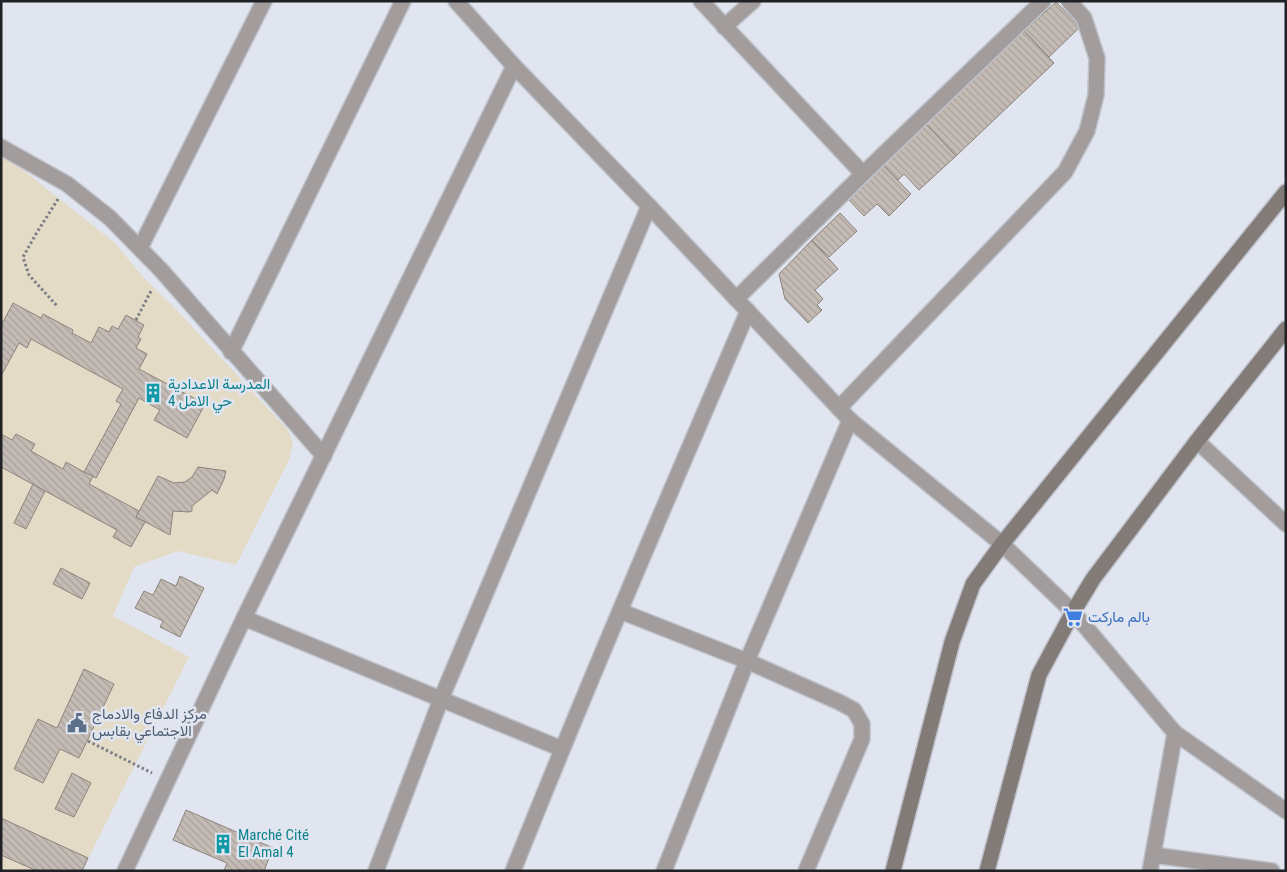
<svg xmlns="http://www.w3.org/2000/svg" width="1287" height="872" viewBox="0 0 1287 872" font-family="'Roboto Condensed',Vazirmatn,sans-serif">
	<defs>
		<pattern id="building-back-hatch" width="6" height="6" patternUnits="userSpaceOnUse" patternTransform="scale(1.25)"><rect width="6" height="6" fill="#c4bbb4"/><path d="M-1 5l2 2M0 0l6 6M5-1l2 2" fill="none" stroke="#a8a09b"/></pattern>
	</defs>
	<rect width="100%" height="100%" fill="#e1e5ef"/>
	<path fill="#e4dbc6" d="M1,157L14,163L115,243L144,278L171,304L288,430L293,443L289,460L236,565L178,551L134,567L113,616L189,657L82,871H1Z"/>
	<g fill="url(#building-back-hatch)" stroke="#8c837d">
		<path d="M1056,2L1080,27L1049,57L1024,31Z"/>
		<path d="M1024,31L1054,63L956,156L926,124Z"/>
		<path d="M926,124L956,156L919,190L904,174L898,180L883,165Z"/>
		<path d="M883,165L911,194L889,216L877,204L864,216L847,198Z"/>
		<path d="M840,213L857,231L829,257L812,240Z"/>
		<path d="M812,240L838,269L815,290L823,299L817,305L822,310L808,323L785,299L779,274Z"/>
		<path d="M13,303L41,318L43,314L73,330L72,333L91,343L99,327L109,332L112,326L118,329L126,315L144,325L138,337L141,339L136,348L147,354L139,369L205,404L187,438L154,420L160,410L139,398L96,478L84,472L121,404L116,401L123,389L31,339L27,348L19,343L1,376V326Z"/>
		<path d="M1,434L12,440L16,434L35,444L31,451L63,469L66,462L84,472L93,476L89,484L139,511L136,517L145,522L131,547L113,537L117,530L1,467Z"/>
		<path d="M198,467L226,471L224,479L217,494L212,490L192,506V511L189,512L173,511L170,535L136,517L158,476L174,483L185,482L192,477Z"/>
		<path d="M33,484L45,491L26,529L14,523Z"/>
		<path d="M61,568L90,583L82,599L53,584Z"/>
		<path d="M180,576L204,588L180,637L160,627L163,621L135,608L144,591L153,595L161,579L176,586Z"/>
		<path d="M84,669L114,684L79,758L60,749L43,783L14,769L38,719L57,728Z"/>
		<path d="M72,773L91,783L74,817L55,809Z"/>
		<path d="M186,810L273,848L264,871H224L227,863L173,840Z"/>
		<path d="M1,818L88,858L82,871H37L1,855Z"/>
	</g>
	<g fill="none" stroke-linecap="round" stroke-linejoin="round">
		<defs>
			<g id="street">
				<path d="M456,1L514,66L649,206L850,420L1002,544L1073,612L1175,733L1286,811"/>
				<path d="M701,1L863,174"/>
				<path d="M724,27L753,1"/>
				<path d="M1,147L67,184L110,218L161,270L324,456"/>
				<path d="M140,248L264,1"/>
				<path d="M736,299L863,174L1043,1"/>
				<path d="M231,352L403,1"/>
				<path d="M839,408L1065,172L1087,131L1096,95L1097,58L1084,18L1069,1"/>
				<path d="M1197,441L1286,524"/>
				<path d="M620,611L747,661L839,702L854,710L862,724V739L806,871"/>
				<path d="M244,618L562,749"/>
				<path d="M1153,855L1272,871"/>
				<path d="M125,871L244,618L514,66"/>
				<path d="M376,871L441,699L649,206"/>
				<path d="M513,871C588,683 668,497 748,311"/>
				<path d="M664,871L747,661L850,420"/>
				<path d="M1150,871L1175,733"/>
			</g>
			<g id="secondary">
				<path d="M893,871L952,642L973,584L1002,544L1286,192"/>
				<path d="M987,871L1039,675L1073,612L1093,579L1197,441L1286,329"/>
			</g>
		</defs>
		<use href="#street" stroke="#bec2ca" stroke-width="18"/>
		<use href="#secondary" stroke="#bec2ca" stroke-width="18"/>
		<g stroke="#7c7f85" stroke-width="3" stroke-dasharray="2.5 2.5" stroke-linecap="butt">
			<path d="M58,199L36,234L23,257L29,275L58,307"/>
			<path d="M136,320L152,289"/>
			<path d="M88,741L152,773"/>
		</g>
		<use href="#street" stroke="#a29d9c" stroke-width="15"/>
		<use href="#secondary" stroke="#827b78" stroke-width="15"/>
	</g>
	<defs>
		<symbol id="building-bare" viewBox="-9 -9 18 18"><path d="M-4-6H4V6H1V3H-1V6H-4ZM-2.5-4.3h1.7v1.8h-1.7ZM.8-4.3h1.7v1.8H.8ZM-2.5-1h1.7V.8h-1.7ZM.8-1h1.7V.8H.8Z" fill="#0f9aa8" stroke="#e1e5ef" stroke-width="2.5" paint-order="stroke"/></symbol>
		<symbol id="supermarket-bare" viewBox="-9 -9 18 18"><path d="M-6-5.5h2.5l.6 2H6L4.5 2H-2.5L-4.4-4H-6ZM-1.5 3.2a1.3 1.3 0 1 0 .1 0ZM3 3.2a1.3 1.3 0 1 0 .1 0Z" fill="#3f7fe0" stroke="#e1e5ef" stroke-width="2.5" paint-order="stroke"/></symbol>
		<symbol id="civic-bare" viewBox="-9 -9 18 18"><path d="M-.6-6.5H3V-4.5H.6V-3L4-1V1h2V6H-6V1h2V-1L-.6-3ZM-1.2 2.5V6h2.4V2.5Z" fill="#5c6f8a" stroke="#e1e5ef" stroke-width="2.5" paint-order="stroke"/></symbol>
	</defs>
	<g fill-rule="evenodd">
		<use href="#building-bare" x="139" y="379" width="28" height="28"/>
		<use href="#supermarket-bare" x="1059" y="603" width="28" height="28"/>
		<use href="#civic-bare" x="63" y="709" width="28" height="28"/>
		<use href="#building-bare" x="209" y="830" width="28" height="28"/>
	</g>
	<g text-anchor="middle" dominant-baseline="central" stroke-width="5" stroke-linejoin="round" paint-order="stroke">
		<g font-size="15" fill="#0d838f" stroke="#e1e5ef" text-anchor="start">
			<text x="168" y="384">المدرسة الاعدادية<tspan x="168" dy="17">حي الامل 4</tspan></text>
			<text x="238" y="835">Marché Cité<tspan x="238" dy="17">El Amal 4</tspan></text>
		</g>
		<g font-size="15" fill="#366cbe" stroke="#e1e5ef" text-anchor="start">
			<text x="1088" y="617">بالم ماركت</text>
		</g>
		<g font-size="15" fill="#4e5e75" stroke="#e1e5ef" text-anchor="start">
			<text x="92" y="714">مركز الدفاع والادماج<tspan x="92" dy="17">الاجتماعي بقابس</tspan></text>
		</g>
	</g>
	<rect width="1287" height="872" fill="none" stroke="#1f2124" stroke-width="5"/>
</svg>
